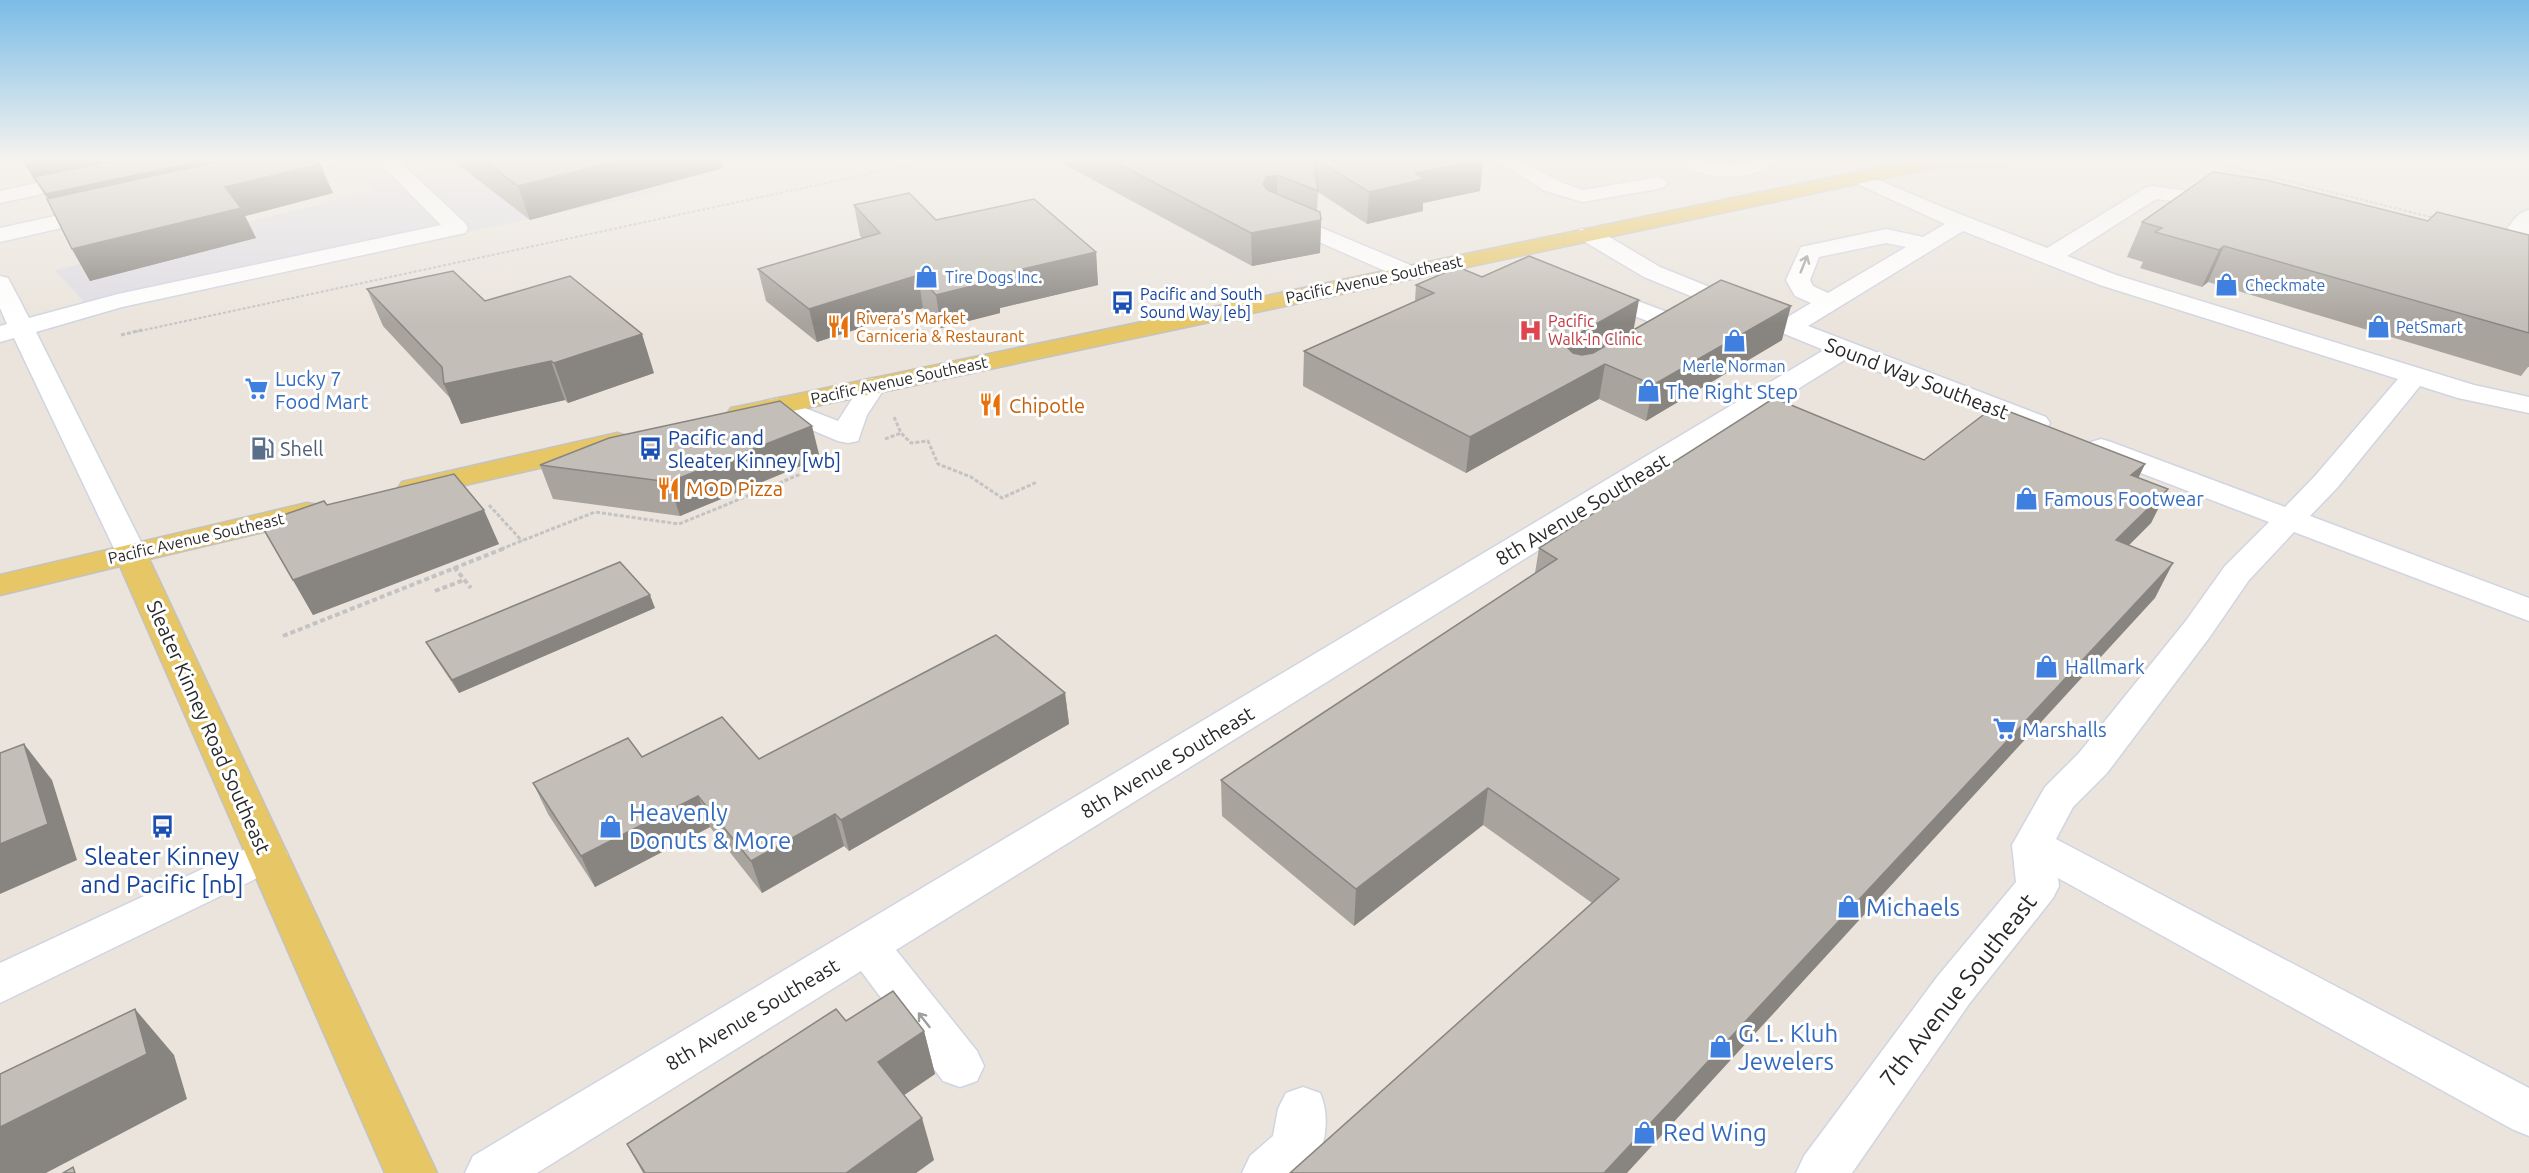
<svg xmlns="http://www.w3.org/2000/svg" width="2529" height="1173" viewBox="0 0 2529 1173" font-family="Ubuntu,sans-serif">
	<rect width="100%" height="100%" fill="#eae4dc"/>
	<path fill="#dedce3" d="M365,160H821L90,308L55,270L377,190L348,163Z"/>
	<g fill="none" stroke-linecap="round" stroke-linejoin="round">
		<defs>
			<g id="minor">
				<path d="M126,160H147L152,166L149,170L142,172L0,203V191L128,163Z"/>
				<path d="M303,160H338L335,164L274,178L267,176L264,172L267,168Z"/>
				<path d="M377,160H398L465,223L468,228L465,233L122,307L36,332L146,552L141,559L130,562L119,559L14,338L0,342V326L7,324L0,308V276L8,278L29,318L118,294L441,225Z"/>
				<path d="M1496,160H1520L1560,182L1583,190L1657,177L1664,179L1667,183L1664,187L1657,189L1583,202L1545,191Z"/>
				<path d="M1681,160C1700,158 1711,165 1728,165C1744,165 1757,158 1775,160C1760,182 1696,182 1681,160Z"/>
				<path d="M1860,172L1942,207L2047,248L2145,188L2152,186L2232,197L2236,201L2232,205L2225,207L2156,199L2067,256L2116,275L2474,385L2529,397V413L2458,398L2420,386L2337,488L2310,516L2529,598V621L2294,532L2249,580L2209,638L2107,773L2073,807L2056,839L2529,1088V1136L2512,1129L2058,878L2059,886L2053,898L1969,1004L1852,1173H1796L1804,1156L1937,977L2016,882L2012,845L2045,787L2079,753L2185,622L2225,566L2269,522L2091,454L2087,448L2091,442L2101,439L2111,442L2285,507L2315,476L2398,379L2100,285L1963,231L1808,326L2046,417L2050,423L2046,429L2036,431L2026,429L1846,359L896,950L977,1051L984,1066L977,1081L960,1087L943,1081L861,971L537,1173H465L473,1156L1824,350L1644,277L1580,239L1577,234L1580,229H1596L1660,267L1786,318L1811,303L1795,296L1786,280L1801,247L1886,229L1923,237L1945,224L1853,182L1850,178L1853,174ZM1886,243L1906,247L1828,293L1813,286L1810,280L1819,257Z"/>
				<path d="M101,206L109,207L112,212L109,217L0,242V228Z"/>
				<path d="M1279,210L1415,267L1419,272L1415,277H1399L1271,221L1268,216L1271,211Z"/>
				<path d="M2529,210V246L2506,240L2503,235C2510,225 2517,212 2529,210Z"/>
				<path d="M1595,285L1683,318L1686,323L1683,328L1674,330L1665,328L1587,297L1583,292L1587,287Z"/>
				<path d="M873,378L882,380L886,386L867,415L858,441L848,443L838,441L769,412L765,406L769,400L779,398L838,421L864,380Z"/>
				<path d="M267,839L282,844L288,855L282,866L0,1003V963Z"/>
				<path d="M1303,1087L1320,1093C1331,1117 1326,1155 1306,1173H1242L1250,1156L1273,1136L1278,1109L1286,1093Z"/>
			</g>
			<g id="major">
				<path d="M1915,160H2009L2006,164L1999,166H1941L741,422L731,420L727,414L731,408L741,406Z"/>
				<path d="M617,433L627,436L631,442L627,448L413,497L402,494L398,488L402,482Z"/>
				<path d="M307,503L318,505L322,512L318,519L149,559L437,1173H385L120,566L0,595V575Z"/>
			</g>
		</defs>
		<use href="#minor" stroke="#d1d4e1" stroke-width="3"/>
		<use href="#major" stroke="#c3c3c3" stroke-width="3"/>
		<g stroke="#c3c3c3" stroke-width="2" stroke-dasharray="3 2" stroke-linecap="butt">
			<path d="M2171,160L2191,164"/>
			<path d="M2205,160L2434,218"/>
			<path d="M135,332L933,160"/>
		</g>
		<g stroke="#c3c3c3" stroke-width="3" stroke-dasharray="4 2" stroke-linecap="butt">
			<path d="M121,335L142,330"/>
			<path d="M894,417L901,433L911,443L928,441L938,464L971,477L1002,498L1037,482"/>
			<path d="M885,439L901,433"/>
			<path d="M489,505L522,541"/>
			<path d="M501,549L595,512L679,524L828,463"/>
		</g>
		<g stroke="#c3c3c3" stroke-width="4" stroke-dasharray="5 3" stroke-linecap="butt">
			<path d="M454,567L471,588"/>
			<path d="M435,591L464,580"/>
			<path d="M283,636L505,548"/>
		</g>
		<use href="#minor" fill="#fff" fill-rule="evenodd"/>
		<use href="#major" fill="#e6c665" fill-rule="evenodd"/>
	</g>
	<g fill="#a8a39d">
		<path d="M22,160H101L103,163L333,193L245,216L256,238L90,281L72,249L49,202Z"/>
		<path d="M452,160H721L723,168L530,220Z"/>
		<path d="M1056,160H1483L1480,191L1423,203V211L1367,224L1318,192L1317,211L1321,220L1320,253L1252,266Z"/>
		<path d="M854,205L1096,252L1098,285L1000,308V313L941,328L923,308L817,342L766,301L758,269L862,238L860,236Z"/>
		<path d="M2428,221L2529,235V367H2528L2521,376L2208,282L2202,287L2140,268L2143,262L2127,257L2142,222Z"/>
		<path d="M1482,277L1634,330L1782,340L1646,421L1599,399L1466,473L1303,386L1304,351L1415,301L1416,285Z"/>
		<path d="M367,289L485,301L654,373L568,403L565,400L461,424L450,398L383,326Z"/>
		<path d="M820,458L680,516L553,499L540,465Z"/>
		<path d="M1924,460L2145,464L2138,478L2168,489L2151,523L2129,545L2155,598L1592,903L1483,825L1354,926L1222,816L1221,780L1535,573L1539,548Z"/>
		<path d="M327,505L499,544L313,615L260,523Z"/>
		<path d="M655,608L459,693L433,654L426,642Z"/>
		<path d="M1065,693L1069,724L849,851L844,846L762,893L710,827L595,887L548,814L533,783L642,757L759,759Z"/>
		<path d="M846,1021L924,1031L935,1074L904,1095L934,1160L916,1173H643L627,1144Z"/>
	</g>
	<g fill="#888580">
		<path d="M40,160H101L104,166L35,181L25,163Z"/>
		<path d="M206,160H296L57,213L46,194Z"/>
		<path d="M621,160H721L723,168L530,220L518,186Z"/>
		<path d="M1483,160L1480,191L1423,203V211L1367,224L1369,192L1415,173Z"/>
		<path d="M320,164L333,193L245,216L256,238L90,281L72,249L225,187Z"/>
		<path d="M1277,175V207L1263,184L1266,177Z"/>
		<path d="M1321,220L1320,253L1252,266L1251,233Z"/>
		<path d="M2224,246L2208,282L2202,287L2219,250Z"/>
		<path d="M1096,252L1098,285L1000,308V313L941,328L936,295L992,276Z"/>
		<path d="M918,275L923,308L817,342L809,309Z"/>
		<path d="M1639,300L1633,333L1566,373L1567,347L1571,338Z"/>
		<path d="M1791,306L1782,340L1646,421L1653,385Z"/>
		<path d="M642,334L654,373L568,403L554,363Z"/>
		<path d="M551,361L565,400L461,424L444,384Z"/>
		<path d="M1605,364L1599,399L1466,473L1470,437Z"/>
		<path d="M812,426L820,458L680,516L669,482Z"/>
		<path d="M2145,464L2129,497L2131,475Z"/>
		<path d="M2168,489L2151,523L2100,574L2116,540Z"/>
		<path d="M484,510L499,544L313,615L293,580Z"/>
		<path d="M2173,563L2155,598L1627,1173H1604Z"/>
		<path d="M650,595L655,608L459,693L452,680Z"/>
		<path d="M1065,693L1069,724L849,851L841,820Z"/>
		<path d="M24,744L52,780L77,860L0,894V844Z"/>
		<path d="M1488,788L1483,825L1354,926L1356,889Z"/>
		<path d="M698,796L710,827L595,887L581,856Z"/>
		<path d="M835,814L844,846L762,893L751,861Z"/>
		<path d="M135,1009L174,1055L187,1099L46,1173H0V1127Z"/>
		<path d="M924,1031L935,1074L891,1104L878,1062Z"/>
		<path d="M922,1118L934,1160L916,1173H846Z"/>
	</g>
	<g fill="#c3beb7" stroke="#888580" stroke-width="1.5">
		<path d="M23,160H40L25,163Z"/>
		<path d="M117,160H206L46,194L34,177Z"/>
		<path d="M225,160H316L320,164L225,187L241,208L72,249L47,199Z"/>
		<path d="M483,160H621L518,186Z"/>
		<path d="M1111,160H1314L1318,191L1277,175L1266,177L1263,184L1267,190L1320,212L1321,220L1251,233Z"/>
		<path d="M1317,160H1483L1415,173L1425,179L1369,192Z"/>
		<path d="M2213,172L2266,180L2428,221L2437,212L2529,235V333L2224,246L2219,250L2155,232L2162,228L2142,222Z"/>
		<path d="M909,193L936,220L1034,199L1096,252L992,276L996,280L936,295L918,275L809,309L758,269L880,233L854,205Z"/>
		<path d="M1529,256L1639,300L1571,338L1567,347L1573,353L1582,355L1593,353L1721,280L1791,306L1653,385L1605,364L1470,437L1304,351L1434,293L1416,285L1458,267L1482,277Z"/>
		<path d="M453,271L485,301L570,276L642,334L554,363L551,361L444,384L442,367L367,289Z"/>
		<path d="M1774,398L1924,460L1995,406L2145,464L2131,475L2168,489L2116,540L2173,563L1604,1173H1290L1619,879L1488,788L1356,889L1221,780L1557,559L1539,548Z"/>
		<path d="M780,401L812,426L669,482L540,465L609,438Z"/>
		<path d="M454,474L484,510L293,580L260,523L324,501L327,505Z"/>
		<path d="M620,562L650,595L452,680L426,642Z"/>
		<path d="M996,635L1065,693L841,820L835,814L751,861L698,796L581,856L533,783L628,738L642,757L722,717L759,759Z"/>
		<path d="M24,744L48,824L0,844V753Z"/>
		<path d="M893,991L924,1031L878,1062L922,1118L846,1173H645L627,1144L836,1009L846,1021Z"/>
		<path d="M135,1009L147,1054L0,1127V1074Z"/>
		<path d="M73,1167L75,1173H63Z"/>
	</g>
	<defs><path id="oneway-shaft" d="M-6 0H5M1.5-3L5.5 0L1.5 3" fill="none" stroke-width="1.6" stroke-linecap="round" stroke-linejoin="round" transform="scale(1.5)"/></defs>
	<g stroke="#9f9f9f">
		<use href="#oneway-shaft" transform="translate(1804 264) rotate(-68)"/>
		<use href="#oneway-shaft" transform="translate(924 1020) rotate(-128)"/>
	</g>
	<linearGradient id="sky" x2="0" y2="1"><stop stop-color="#7abce7"/><stop offset="0.49" stop-color="#f6f3ef"/><stop offset="1" stop-color="#f6f3ef" stop-opacity="0"/></linearGradient>
	<rect width="2529" height="324" fill="url(#sky)"/>
	<defs>
		<symbol id="shop-bare" viewBox="-9 -9 18 18"><path d="M-5-2.5h2.3a2.7 3.5 0 0 1 5.4 0H5L5.5 6h-11ZM-1.5-2.5h3a1.5 2.3 0 0 0-3 0Z" fill="#3f7fe0" stroke="#fff" stroke-width="2.5" paint-order="stroke"/></symbol>
		<symbol id="bus-bare" viewBox="-9 -9 18 18"><path d="M-5-6H5V4H4V6H2V4H-2V6H-4V4H-5ZM-3.5-4V0h7V-4ZM-3.5 1.2v1.5H-2V1.2ZM2 1.2v1.5H3.5V1.2Z" fill="#1a4fb4" stroke="#fff" stroke-width="2.5" paint-order="stroke"/></symbol>
		<symbol id="restaurant-bare" viewBox="-9 -9 18 18"><path d="M-5-6h1v4h1v-4h1v4h1v-4h1v5L-1.5 .5V6h-2V.5L-5-1ZM5-6V6H3V1.5H1.5Q1.5-4 5-6Z" fill="#e8710a" stroke="#fff" stroke-width="2.5" paint-order="stroke"/></symbol>
		<symbol id="hospital-bare" viewBox="-9 -9 18 18"><path d="M-5-5h3v3.5h4V-5h3V5h-3V1.5h-4V5h-3Z" fill="#e0444e" stroke="#fff" stroke-width="2.5" paint-order="stroke"/></symbol>
		<symbol id="supermarket-bare" viewBox="-9 -9 18 18"><path d="M-6-5.5h2.5l.6 2H6L4.5 2H-2.5L-4.4-4H-6ZM-1.5 3.2a1.3 1.3 0 1 0 .1 0ZM3 3.2a1.3 1.3 0 1 0 .1 0Z" fill="#3f7fe0" stroke="#fff" stroke-width="2.5" paint-order="stroke"/></symbol>
		<symbol id="fuel-bare" viewBox="-9 -9 18 18"><path d="M-5.5-6h7V0h2V4h1.3V-2.5L3-4.5l.8-.8L6-3V5H2.5V1h-1V6h-7ZM-4.2-4.7v3.2H.2V-4.7Z" fill="#5c6f8a" stroke="#fff" stroke-width="2.5" paint-order="stroke"/></symbol>
	</defs>
	<g fill-rule="evenodd">
		<use href="#shop-bare" x="910" y="260" width="33" height="33"/>
		<use href="#shop-bare" x="2210" y="268" width="33" height="33"/>
		<use href="#bus-bare" x="1106" y="286" width="33" height="33"/>
		<use href="#restaurant-bare" x="822" y="310" width="33" height="33"/>
		<use href="#shop-bare" x="2362" y="310" width="33" height="33"/>
		<use href="#hospital-bare" x="1514" y="314" width="33" height="33"/>
		<use href="#shop-bare" x="1718" y="324" width="33" height="33"/>
		<use href="#supermarket-bare" x="240" y="372" width="33" height="33"/>
		<use href="#shop-bare" x="1632" y="374" width="33" height="33"/>
		<use href="#restaurant-bare" x="974" y="388" width="33" height="33"/>
		<use href="#fuel-bare" x="246" y="432" width="33" height="33"/>
		<use href="#bus-bare" x="634" y="432" width="33" height="33"/>
		<use href="#restaurant-bare" x="652" y="472" width="33" height="33"/>
		<use href="#shop-bare" x="2010" y="482" width="33" height="33"/>
		<use href="#shop-bare" x="2030" y="650" width="33" height="33"/>
		<use href="#supermarket-bare" x="1988" y="712" width="33" height="33"/>
		<use href="#bus-bare" x="146" y="810" width="33" height="33"/>
		<use href="#shop-bare" x="594" y="810" width="33" height="33"/>
		<use href="#shop-bare" x="1832" y="890" width="33" height="33"/>
		<use href="#shop-bare" x="1704" y="1030" width="33" height="33"/>
		<use href="#shop-bare" x="1628" y="1116" width="33" height="33"/>
	</g>
	<g text-anchor="middle" dominant-baseline="central" stroke-width="6" stroke-linejoin="round" paint-order="stroke">
		<g font-size="16" fill="#366cbe" stroke="#fff" text-anchor="start">
			<text x="945" y="277">Tire Dogs Inc.</text>
			<text x="2245" y="285">Checkmate</text>
			<text x="2396" y="327">PetSmart</text>
			<text x="1734" y="366" text-anchor="middle">Merle Norman</text>
		</g>
		<g font-size="16" fill="#292929" stroke="#fff">
			<text transform="translate(1374 279) rotate(-12)">Pacific Avenue Southeast</text>
			<text transform="translate(899 380) rotate(-12)">Pacific Avenue Southeast</text>
			<text transform="translate(196 538) rotate(-13)">Pacific Avenue Southeast</text>
		</g>
		<g font-size="16" fill="#164399" stroke="#fff" text-anchor="start">
			<text x="1140" y="294">Pacific and South<tspan x="1140" dy="18">Sound Way [eb]</tspan></text>
		</g>
		<g font-size="16" fill="#c56008" stroke="#fff" text-anchor="start">
			<text x="856" y="318">Rivera’s Market<tspan x="856" dy="18">Carniceria &amp; Restaurant</tspan></text>
		</g>
		<g font-size="16" fill="#be3a42" stroke="#fff" text-anchor="start">
			<text x="1548" y="321">Pacific<tspan x="1548" dy="18">Walk-In Clinic</tspan></text>
		</g>
		<g font-size="20" fill="#366cbe" stroke="#fff" text-anchor="start">
			<text x="275" y="378">Lucky 7<tspan x="275" dy="23">Food Mart</tspan></text>
			<text x="1666" y="391">The Right Step</text>
			<text x="2044" y="498">Famous Footwear</text>
			<text x="2065" y="666">Hallmark</text>
			<text x="2022" y="729">Marshalls</text>
		</g>
		<g font-size="20" fill="#292929" stroke="#fff">
			<text transform="translate(1917 378) rotate(21)">Sound Way Southeast</text>
			<text transform="translate(1582 509) rotate(-31)">8th Avenue Southeast</text>
			<text transform="translate(209 727) rotate(66)">Sleater Kinney Road Southeast</text>
			<text transform="translate(1167 762) rotate(-31)">8th Avenue Southeast</text>
			<text transform="translate(752 1014) rotate(-31)">8th Avenue Southeast</text>
		</g>
		<g font-size="20" fill="#c56008" stroke="#fff" text-anchor="start">
			<text x="1009" y="405">Chipotle</text>
			<text x="686" y="488">MOD Pizza</text>
		</g>
		<g font-size="20" fill="#164399" stroke="#fff" text-anchor="start">
			<text x="668" y="437">Pacific and<tspan x="668" dy="23">Sleater Kinney [wb]</tspan></text>
		</g>
		<g font-size="20" fill="#4e5e75" stroke="#fff" text-anchor="start">
			<text x="280" y="448">Shell</text>
		</g>
		<g font-size="24" fill="#366cbe" stroke="#fff" text-anchor="start">
			<text x="629" y="812">Heavenly<tspan x="629" dy="28">Donuts &amp; More</tspan></text>
			<text x="1866" y="907">Michaels</text>
			<text x="1738" y="1033">G. L. Kluh<tspan x="1738" dy="28">Jewelers</tspan></text>
			<text x="1663" y="1132">Red Wing</text>
		</g>
		<g font-size="24" fill="#164399" stroke="#fff">
			<text x="162" y="856">Sleater Kinney<tspan x="162" dy="28">and Pacific [nb]</tspan></text>
		</g>
		<g font-size="24" fill="#292929" stroke="#fff">
			<text transform="translate(1958 990) rotate(-52)">7th Avenue Southeast</text>
		</g>
	</g>
</svg>
